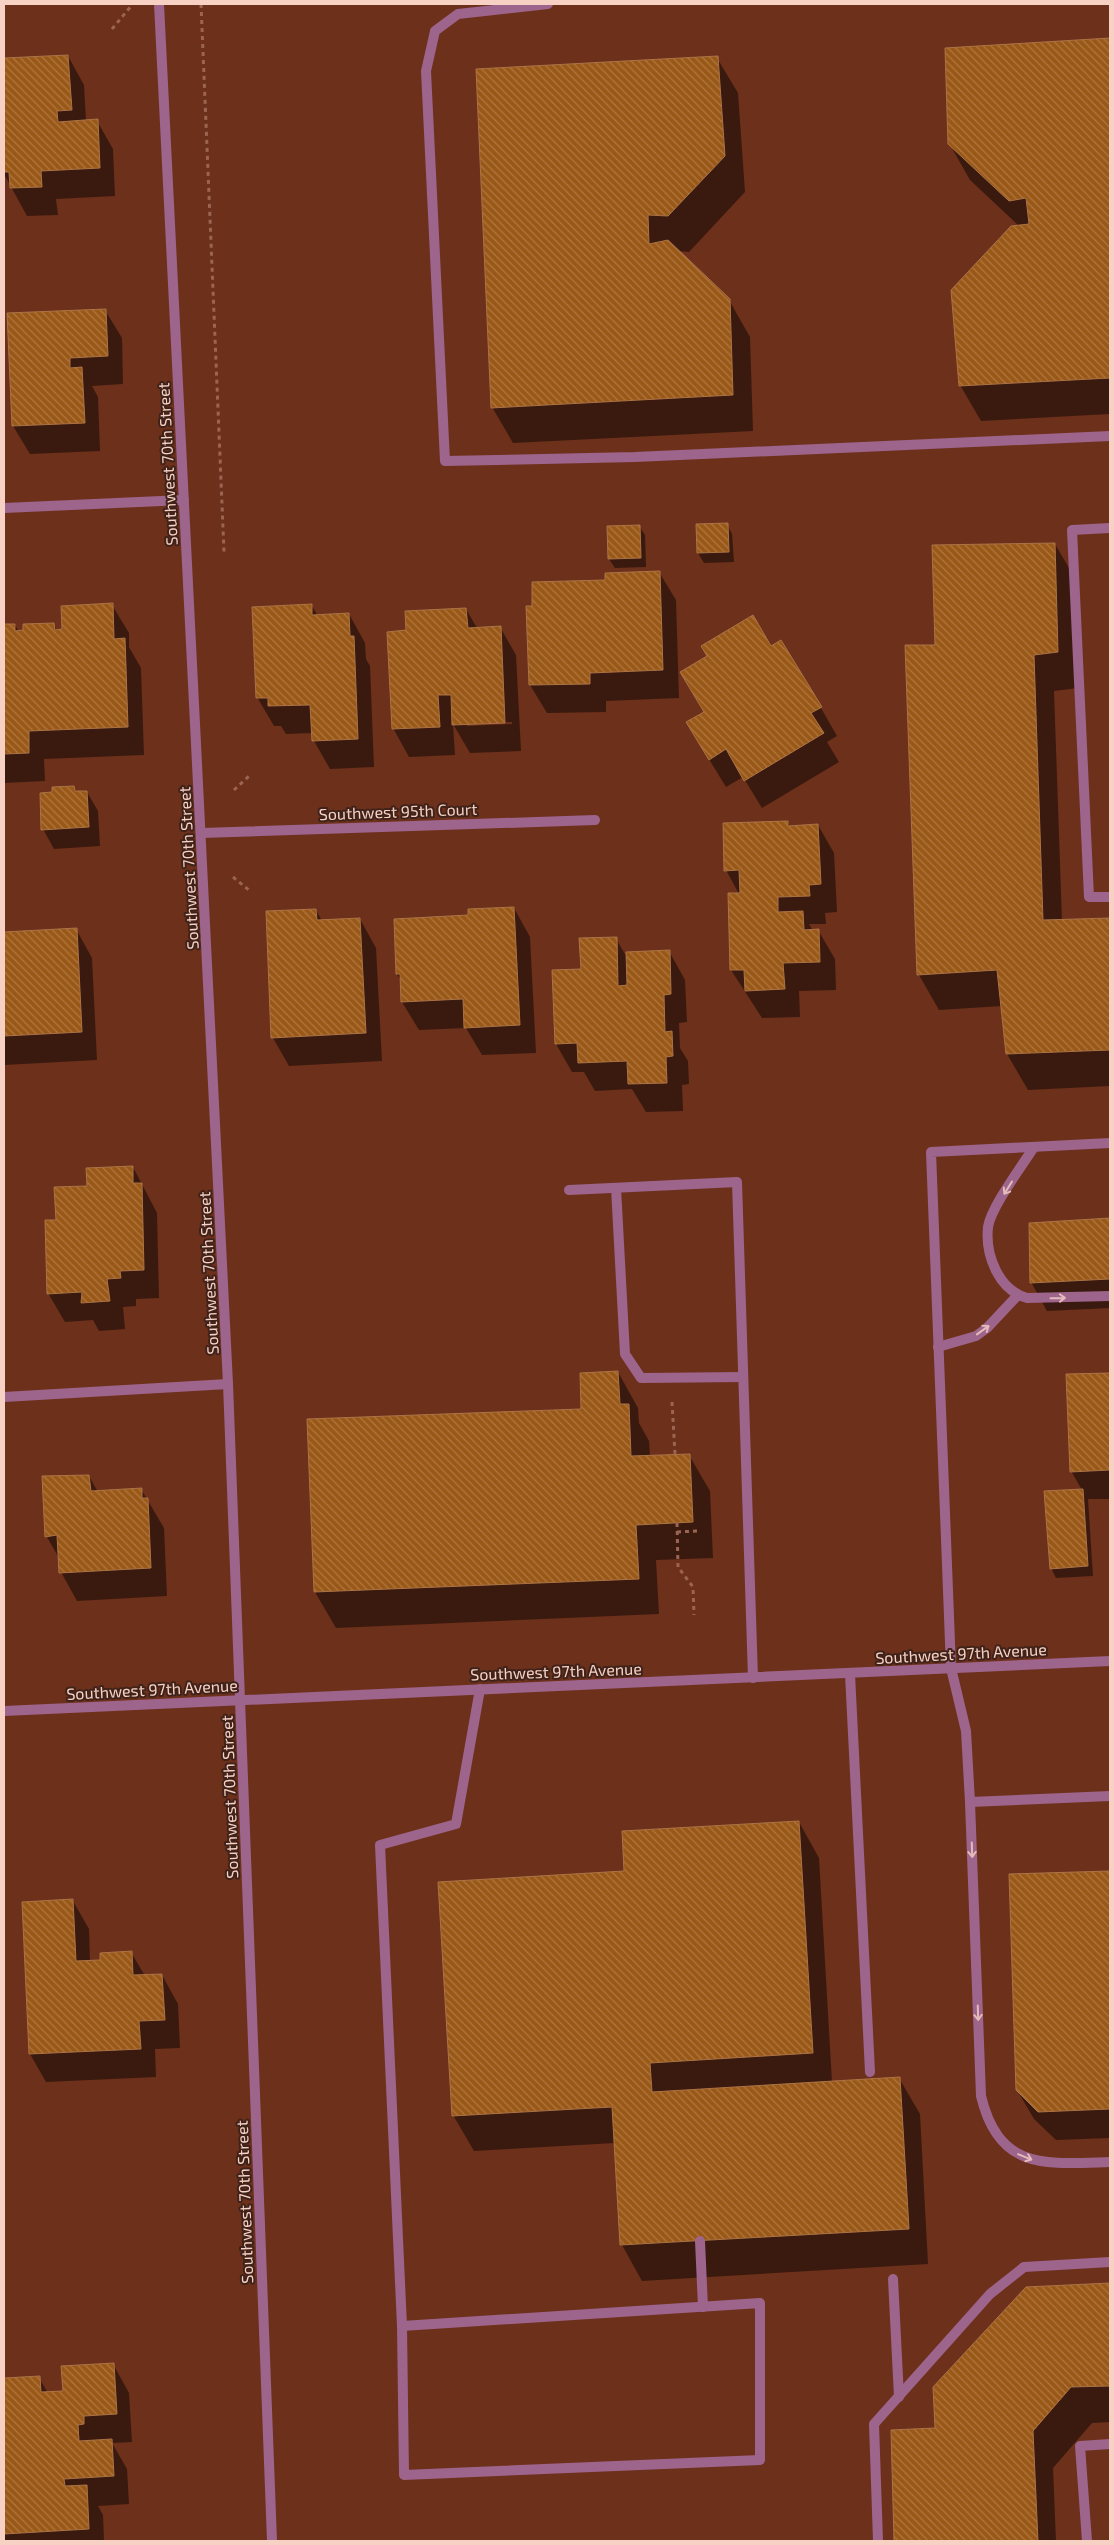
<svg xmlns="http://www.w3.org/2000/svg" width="1114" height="2545" viewBox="0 0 1114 2545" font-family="'Exo 2',sans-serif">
	<defs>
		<pattern id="building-back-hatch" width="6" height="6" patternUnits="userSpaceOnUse" patternTransform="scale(1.25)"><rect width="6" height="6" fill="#9a5817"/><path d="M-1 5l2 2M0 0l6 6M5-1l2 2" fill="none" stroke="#ae7742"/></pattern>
	</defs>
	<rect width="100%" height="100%" fill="#6d301b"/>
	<g fill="#0007" fill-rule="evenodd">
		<path d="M1110,39V414L981,421L960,385L1019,226L970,180L949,143L946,49Z"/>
		<path d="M68,56L84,85L86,121H97L113,149L115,196L56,199L58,215L27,216L4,174V59Z"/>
		<path d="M717,58L738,93L745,192L689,252L678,251L729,300L750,337L753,431L513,443L492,407Z"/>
		<path d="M105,310L122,338L123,384L92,386L98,397L100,451L30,454L13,426Z"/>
		<path d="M727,524L732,534L734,562L704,563L698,553L697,525Z"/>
		<path d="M639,526L645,535L646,567L615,568L609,559Z"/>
		<path d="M1055,544L1076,580L1078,688L1054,691L1062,921L1110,919V1086L1028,1090L1007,1054L1002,1006L939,1010L919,975L936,646Z"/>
		<path d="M659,572L676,600L679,698L606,701V712L547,713L530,685L528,607H533L606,581Z"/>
		<path d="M112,605L129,633V647L141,668L144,755L44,759L45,781L4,783V625H15L19,632L54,624L57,631L63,630Z"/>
		<path d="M312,606L318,616L349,614L365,643L366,659L370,666L374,767L330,769L314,741L313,733L286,734L281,726H274L257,697Z"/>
		<path d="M466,609L477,628L500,627L516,655L521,751L470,753L453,724L455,755L409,757L393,728L408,632ZM512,722V724L467,726V724Z"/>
		<path d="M771,648L821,708L837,736L827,742L839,762L762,808L743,777L726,787L704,751L705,713Z"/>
		<path d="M73,787L77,793L87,792L98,811L100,846L54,849L43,829L54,793Z"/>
		<path d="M788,822L790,827L818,825L834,853L837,912L825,913L826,924H809L813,931L818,930L835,959L836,990L799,991L800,1017L762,1018L731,970L739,894L726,870Z"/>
		<path d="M514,908L530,937L536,1053L482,1055L466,1028L419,1030L402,1002L401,981L397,974L469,916Z"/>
		<path d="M316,910L322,921L360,919L376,948L382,1061L289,1066L273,1038Z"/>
		<path d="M76,929L92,958L97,1060L4,1065V933Z"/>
		<path d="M616,939L628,959L669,951L685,980L687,1022L679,1023L680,1048L688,1061L689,1084L682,1085L683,1111L646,1112L632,1089L595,1091L584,1072H572L556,1044L553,971L582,970Z"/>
		<path d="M133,1167L157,1213L159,1298L136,1299V1306L123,1307L125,1329L99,1331L93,1320L65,1322L48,1293L57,1221L89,1187Z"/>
		<path d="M1110,1220V1308L1047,1311L1031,1282L1030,1224Z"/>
		<path d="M618,1372L638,1408L639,1423L649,1441L650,1456L689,1455L710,1491L713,1558L656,1560L659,1614L336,1628L315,1592L583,1410Z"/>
		<path d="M1110,1374V1499H1088L1093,1576L1056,1578L1051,1568L1082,1490L1071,1471L1067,1376Z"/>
		<path d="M89,1476L98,1492L141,1489L164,1528L167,1596L77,1601L61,1572L60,1560L47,1537Z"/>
		<path d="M799,1822L819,1858L832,2082L899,2078L920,2114L928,2264L642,2281L622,2245L615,2143L474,2151L453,2115L625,1872Z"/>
		<path d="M1110,1872V2138L1056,2140L1034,2119L1017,2090L1010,1875Z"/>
		<path d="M73,1901L89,1929L90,1962L101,1961L131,1952L145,1976L162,1975L178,2004L180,2048L155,2049L156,2077L46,2082L30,2054L23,1903Z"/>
		<path d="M1110,2284V2422L1092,2423L1053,2468L1056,2541H896L892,2431L936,2429L1027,2288Z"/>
		<path d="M113,2364L129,2393L132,2442L112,2443L127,2469L129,2504L98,2506L103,2515L104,2541H4V2380L39,2378L48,2393L64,2392Z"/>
	</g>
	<g fill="url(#building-back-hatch)" stroke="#ab7346">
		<path d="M1110,38V378L959,386L951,290L1011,226L1029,224L1026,198L1009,201L948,144L945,48Z"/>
		<path d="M68,55L72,110L57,111L58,122L98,119L100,168L41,171L42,187L10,188L9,172H4V58Z"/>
		<path d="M718,56L725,156L668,216L648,215L649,244L668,240L730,299L733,395L491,408L476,69Z"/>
		<path d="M106,309L108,356L70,358V368L82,367L85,423L12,426L7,313Z"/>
		<path d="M728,523L729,552L697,553L696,524Z"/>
		<path d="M640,525L641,558L608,559L607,526Z"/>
		<path d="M1055,543L1058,652L1034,655L1043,920L1110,918V1050L1006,1054L997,970L917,975L905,645H935L932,545Z"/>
		<path d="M660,571L663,670L590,673V684L529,685L526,606H532V582L605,580V573Z"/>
		<path d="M113,603L114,639L125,638L128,727L29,731V753L4,754V624H15V631L23,630V624L54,623L55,630L62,629L61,606Z"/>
		<path d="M312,604V615L349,613L350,636H354L358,739L312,741L310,705L268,706V698H256L252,607Z"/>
		<path d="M466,608L468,628L501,626L505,723L452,725L451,695H438L440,727L392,729L387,632L406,630L405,611Z"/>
		<path d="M753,615L771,646L781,640L822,707L811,713L824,733L744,781L726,749L709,760L686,722L704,712L680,672L707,656L701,646Z"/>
		<path d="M74,786L75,791H87L89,827L41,830L40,793L52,792V787Z"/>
		<path d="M788,821V826L818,824L821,884L809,885L810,896L778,897V912L803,911L804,930L819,929L820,962L783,963L785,989L745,991L744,970H730L728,893H740L739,870L724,871L723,823Z"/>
		<path d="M514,907L520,1025L464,1028L463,999L401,1002L400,974H396L394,919L468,915V909Z"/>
		<path d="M316,909L317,920L360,918L366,1033L271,1038L266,911Z"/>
		<path d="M77,928L82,1032L4,1036V932Z"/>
		<path d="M617,937L618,986L627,985L626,952L670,950L671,994L664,995L665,1032L672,1031L673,1056L666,1057L667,1083L628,1084L627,1061L578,1063L577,1043L555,1044L552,970L581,969L579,938Z"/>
		<path d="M133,1166V1183H142L144,1270L120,1271L121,1278L107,1279L110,1301L81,1303L82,1292L47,1294L45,1220H56L54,1187L87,1186L86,1168Z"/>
		<path d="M1110,1218V1279L1030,1283L1029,1223Z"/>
		<path d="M618,1371L620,1404H629L631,1456L690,1454L693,1522L636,1525L639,1579L314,1592L307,1419L581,1409L580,1373Z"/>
		<path d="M1110,1373V1470L1070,1472L1066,1374Z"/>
		<path d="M89,1475L91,1491L142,1488V1498H148L151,1568L59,1573L57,1535L45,1537L42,1476Z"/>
		<path d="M1083,1489L1088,1566L1050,1569L1044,1491Z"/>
		<path d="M799,1821L813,2053L650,2063L652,2092L900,2077L909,2229L620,2245L612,2107L452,2116L438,1882L624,1871L622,1831Z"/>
		<path d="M1110,1871V2109L1038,2112L1016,2090L1009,1874Z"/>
		<path d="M73,1899L76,1961L100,1960V1953L132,1951L133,1975L162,1974L165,2020L139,2021L141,2049L29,2054L22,1902Z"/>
		<path d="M1110,2283V2386L1071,2387L1033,2431L1038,2541H894L891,2430L935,2428L933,2387L1026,2287Z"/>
		<path d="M114,2363L117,2414L84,2416V2424L78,2425L79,2441L112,2439L114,2476L64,2479L65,2486L87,2485L89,2529L4,2534V2378L40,2376L41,2392L63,2391L61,2366Z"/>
	</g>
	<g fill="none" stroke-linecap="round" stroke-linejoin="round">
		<g stroke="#9a6553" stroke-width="3" stroke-dasharray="4 4" stroke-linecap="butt">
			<path d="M201,4L224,552"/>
			<path d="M112,29L132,5"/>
			<path d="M234,790L249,776"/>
			<path d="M233,877L250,891"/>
			<path d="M672,1402L675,1454"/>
			<path d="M677,1523L678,1567L693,1587L694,1615"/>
			<path d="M677,1532L698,1531"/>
		</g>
		<g stroke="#9d648c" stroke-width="10">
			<path d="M548,4L458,14L435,31L426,71L445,461L635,457L1110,436"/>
			<path d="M1110,528L1072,530L1089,897H1110"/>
			<path d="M1110,1143L931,1152L951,1668L966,1731L970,1802L1110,1796"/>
			<path d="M1034,1147C1022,1166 991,1207 988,1227C985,1256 999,1290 1027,1298L1110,1296"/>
			<path d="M616,1188L625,1354L641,1378L743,1377"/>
			<path d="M569,1190L737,1182L753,1678"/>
			<path d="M938,1347L976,1336L987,1328L1017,1296"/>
			<path d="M850,1674L870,2072"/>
			<path d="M970,1802L981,2096C999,2171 1046,2164 1110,2162"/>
			<path d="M700,2241L703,2307"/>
			<path d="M893,2279L899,2397"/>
			<path d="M402,2326L404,2475L760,2460V2303L402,2326L380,1845L456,1824L480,1689"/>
			<path d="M878,2541L874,2424L990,2294L1024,2267L1110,2262"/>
			<path d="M1087,2541L1080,2446L1110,2444"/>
		</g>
		<g stroke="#9d648c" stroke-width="10">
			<path d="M159,4L228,1384L272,2541"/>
			<path d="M4,508L184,500"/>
			<path d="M202,833L595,820"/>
			<path d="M4,1397L228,1384"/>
		</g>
		<path stroke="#9d648c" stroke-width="10" d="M4,1711L1110,1661"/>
	</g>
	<defs><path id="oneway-shaft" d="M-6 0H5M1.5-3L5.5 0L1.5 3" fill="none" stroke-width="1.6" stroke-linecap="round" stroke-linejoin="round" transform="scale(1.25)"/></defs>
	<g stroke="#e5bbb9">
		<use href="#oneway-shaft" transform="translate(1008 1188) rotate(122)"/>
		<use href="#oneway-shaft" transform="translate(1058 1298) rotate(-1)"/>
		<use href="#oneway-shaft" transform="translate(983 1330) rotate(-36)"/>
		<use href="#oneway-shaft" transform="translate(972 1850) rotate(88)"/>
		<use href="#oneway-shaft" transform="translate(978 2013) rotate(88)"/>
		<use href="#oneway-shaft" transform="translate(1025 2157) rotate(22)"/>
	</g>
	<g text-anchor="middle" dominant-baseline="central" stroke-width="4" stroke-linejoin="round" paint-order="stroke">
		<g font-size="16" fill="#f7d1c4" stroke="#3f2219">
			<text transform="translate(167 464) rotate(-93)">Southwest 70th Street</text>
			<text transform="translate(398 811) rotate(-2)">Southwest 95th Court</text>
			<text transform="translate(188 868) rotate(-93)">Southwest 70th Street</text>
			<text transform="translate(208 1273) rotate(-93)">Southwest 70th Street</text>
			<text transform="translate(961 1653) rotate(-3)">Southwest 97th Avenue</text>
			<text transform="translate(556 1671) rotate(-2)">Southwest 97th Avenue</text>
			<text transform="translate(152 1689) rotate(-3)">Southwest 97th Avenue</text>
			<text transform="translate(229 1797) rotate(-92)">Southwest 70th Street</text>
			<text transform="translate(244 2202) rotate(-92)">Southwest 70th Street</text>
		</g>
	</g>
	<rect width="1114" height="2545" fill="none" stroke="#f7d1c4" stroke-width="10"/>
</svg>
